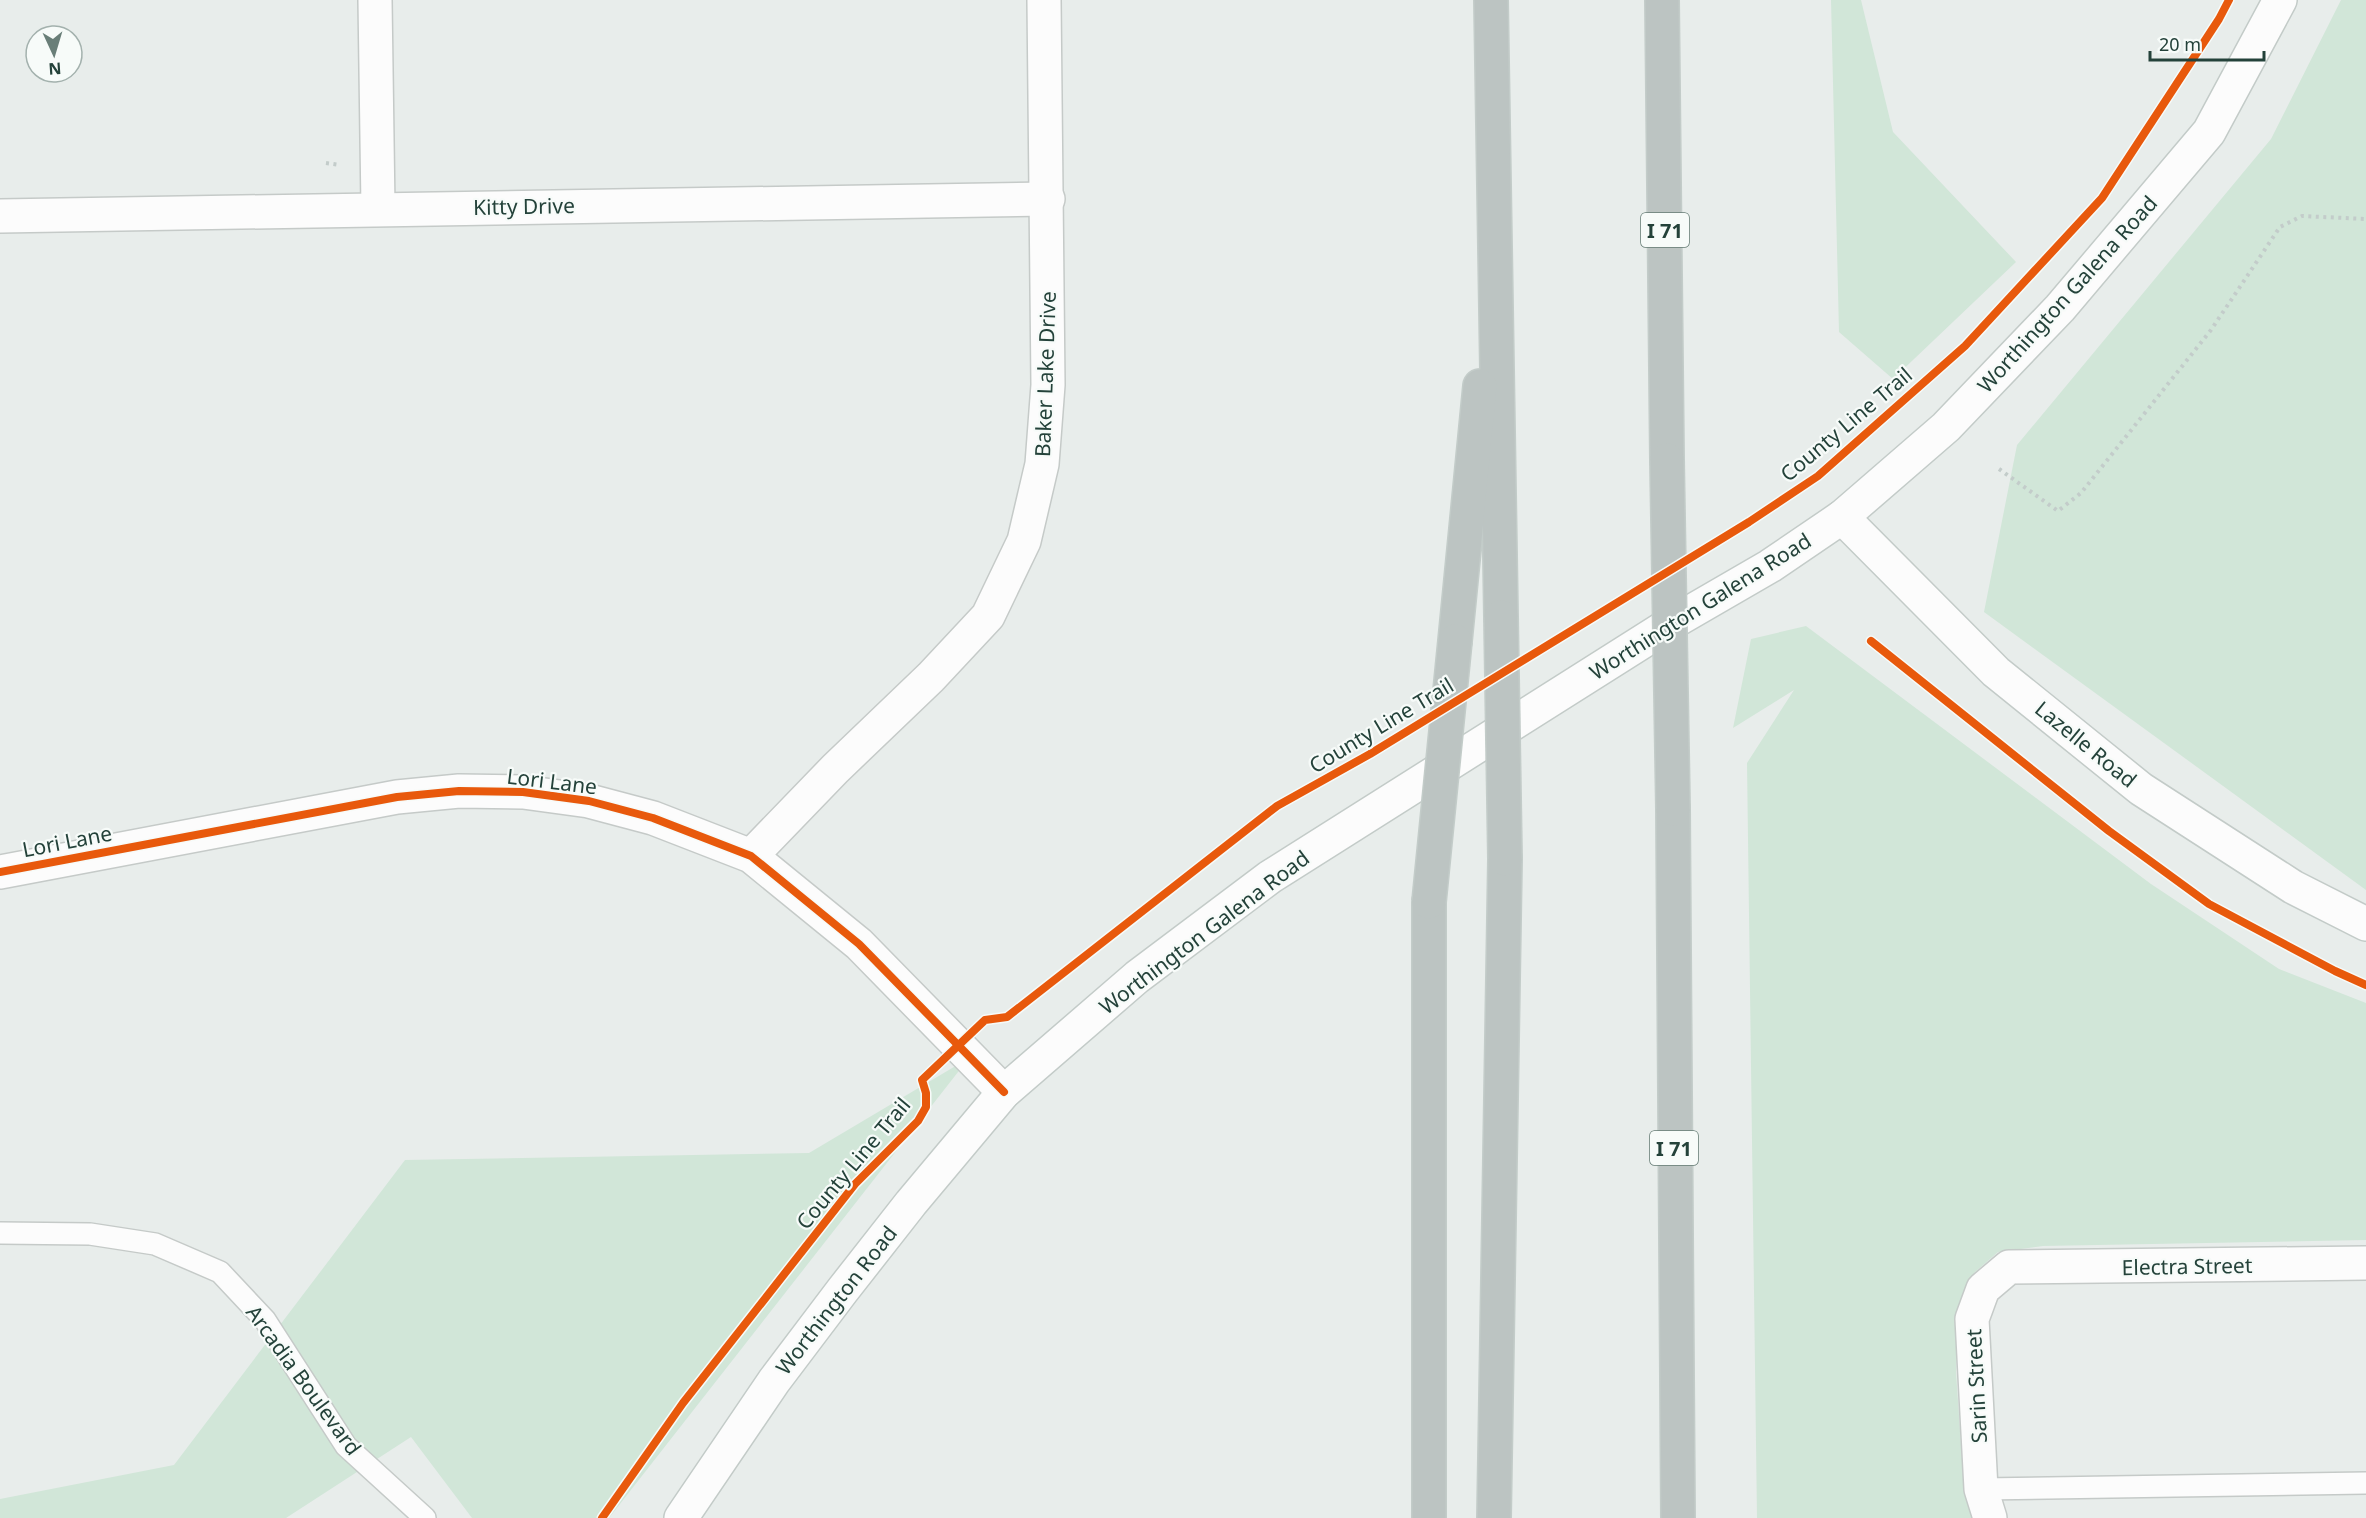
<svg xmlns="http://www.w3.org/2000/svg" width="2366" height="1518" viewBox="0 0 2366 1518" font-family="'Noto Sans',sans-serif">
	<rect width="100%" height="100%" fill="#e8edeb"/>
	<g fill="#d1e6d8">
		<path d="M1831,0H1861L1893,132L2016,262L1893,379L1839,332Z"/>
		<path d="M2341,0H2366V890L1984,612L2017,445L2271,139Z"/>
		<path d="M1806,626L2151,884L2279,969L2366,1003V1240L2043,1246L1998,1252L1975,1272L1963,1294L1958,1318L1956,1372L1964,1488L1972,1518H1757L1747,763L1794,690L1733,728L1751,639Z"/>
		<path d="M969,1058L609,1518H472L411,1437L286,1518H0V1499L174,1465L405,1160L809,1153Z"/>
	</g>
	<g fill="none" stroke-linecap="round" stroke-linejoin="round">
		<defs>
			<g id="lane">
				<path d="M0,1233L90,1234L155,1244L220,1272L265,1320L346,1446L425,1518"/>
				<path d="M1981,1489L2366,1483"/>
			</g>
			<g id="street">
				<path d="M375,0L378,208"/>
				<path d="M0,216L1048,199"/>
				<path d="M751,856L835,769L931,677L988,616L1024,541L1042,464L1048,385L1044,0"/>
				<path d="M0,872L397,797L459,791L523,792L589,801L653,818L751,856L859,944L1004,1092"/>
				<path d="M1990,1518L1981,1489L1972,1319L1983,1289L2009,1267L2366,1263"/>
			</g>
			<g id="secondary">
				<path d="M1842,517L1996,672L2141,789L2293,887L2366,924"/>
				<path d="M681,1518L774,1381L842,1291L911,1203L1004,1092L1137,977L1270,877L1675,621L1770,566L1842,517L1946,427L2060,308L2209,132L2280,0"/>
			</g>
			<g id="highway">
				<path d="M1491,0L1501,617"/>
				<path d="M1662,0L1667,460"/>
				<path d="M1455,641L1480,386"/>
				<path d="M1673,809L1678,1518"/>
				<path d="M1429,902V1518"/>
				<path d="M1494,1518L1505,859"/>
			</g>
		</defs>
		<use href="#lane" stroke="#c5cac8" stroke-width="24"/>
		<use href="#street" stroke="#c5cac8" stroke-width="36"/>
		<use href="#secondary" stroke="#c3cbc8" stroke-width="36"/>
		<use href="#highway" stroke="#c3ccc9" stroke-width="36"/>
		<g stroke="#c3ccca" stroke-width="4" stroke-dasharray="3 4.5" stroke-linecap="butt">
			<path d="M326,163L340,165"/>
			<path d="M1999,469L2058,511L2081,493L2211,330L2280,227L2302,216L2366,219"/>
		</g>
		<use href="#lane" stroke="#fcfcfc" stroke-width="21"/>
		<use href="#street" stroke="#fcfcfc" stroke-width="33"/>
		<use href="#secondary" stroke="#fcfcfc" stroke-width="33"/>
		<use href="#highway" stroke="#bcc4c2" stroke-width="33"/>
		<defs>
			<g id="highway-bridge">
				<path d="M1667,460L1673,809"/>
				<path d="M1501,617L1505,859"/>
				<path d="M1429,902L1455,641"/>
			</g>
		</defs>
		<use href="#highway-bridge" stroke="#c3ccc9" stroke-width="36" stroke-linecap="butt"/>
		<use href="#highway-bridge" stroke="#bcc4c2" stroke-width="33"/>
		<defs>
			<g id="cycleway">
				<path d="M1871,641L2109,831L2209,904L2335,971L2366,985"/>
				<path d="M0,872L397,797L459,791L523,792L589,801L653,818L751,856L859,944L1004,1092"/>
				<path d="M602,1518L683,1403L855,1184L918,1121L926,1107V1093L922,1080L985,1020L1007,1017L1277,806L1370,754L1749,522L1818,476L1965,346L2102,198L2219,19L2229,0"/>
			</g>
		</defs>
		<use href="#cycleway" stroke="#f7fbf9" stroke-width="11"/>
		<use href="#cycleway" stroke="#e8590c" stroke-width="8"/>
	</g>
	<g text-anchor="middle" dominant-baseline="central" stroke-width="4.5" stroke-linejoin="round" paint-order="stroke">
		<g fill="#f7fbf9" stroke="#637a73" stroke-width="1.5">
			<rect x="1641" y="213" width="48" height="34" rx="4.5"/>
			<rect x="1650" y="1131" width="48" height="34" rx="4.5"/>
		</g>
		<g font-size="20" font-weight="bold" fill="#24423a">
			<text x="1665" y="230">I 71</text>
			<text x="1674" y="1148">I 71</text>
		</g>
		<g font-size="21" fill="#24423a" stroke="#f7fbf9">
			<text transform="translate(524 206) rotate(-1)">Kitty Drive</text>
			<text transform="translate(2067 294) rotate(-48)">Worthington Galena Road</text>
			<text transform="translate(1045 374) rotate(-88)">Baker Lake Drive</text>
			<text transform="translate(1846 424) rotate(-40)">County Line Trail</text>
			<text transform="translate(1700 606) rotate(-32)">Worthington Galena Road</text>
			<text transform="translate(1381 725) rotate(-31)">County Line Trail</text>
			<text transform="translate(2086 744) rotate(39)">Lazelle Road</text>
			<text transform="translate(552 781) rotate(7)">Lori Lane</text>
			<text transform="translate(67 841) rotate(-11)">Lori Lane</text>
			<text transform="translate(1204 932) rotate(-37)">Worthington Galena Road</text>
			<text transform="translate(853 1163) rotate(-50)">County Line Trail</text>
			<text transform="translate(2187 1266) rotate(-1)">Electra Street</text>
			<text transform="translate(836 1300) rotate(-52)">Worthington Road</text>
			<text transform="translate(304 1380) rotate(54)">Arcadia Boulevard</text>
			<text transform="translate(1976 1386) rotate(-93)">Sarin Street</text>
		</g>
	</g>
	<g transform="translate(54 54) rotate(176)"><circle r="28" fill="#f7fbf9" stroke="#a3b1ad" stroke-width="1.5"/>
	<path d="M0-4.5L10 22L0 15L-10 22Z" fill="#697e78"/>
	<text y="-9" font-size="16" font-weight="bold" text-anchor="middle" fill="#24423a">N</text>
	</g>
	<path d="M2150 51v9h114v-9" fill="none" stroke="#24423a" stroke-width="3"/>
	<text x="2159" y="51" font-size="18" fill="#24423a" stroke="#f7fbf9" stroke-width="4.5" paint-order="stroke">20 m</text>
</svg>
